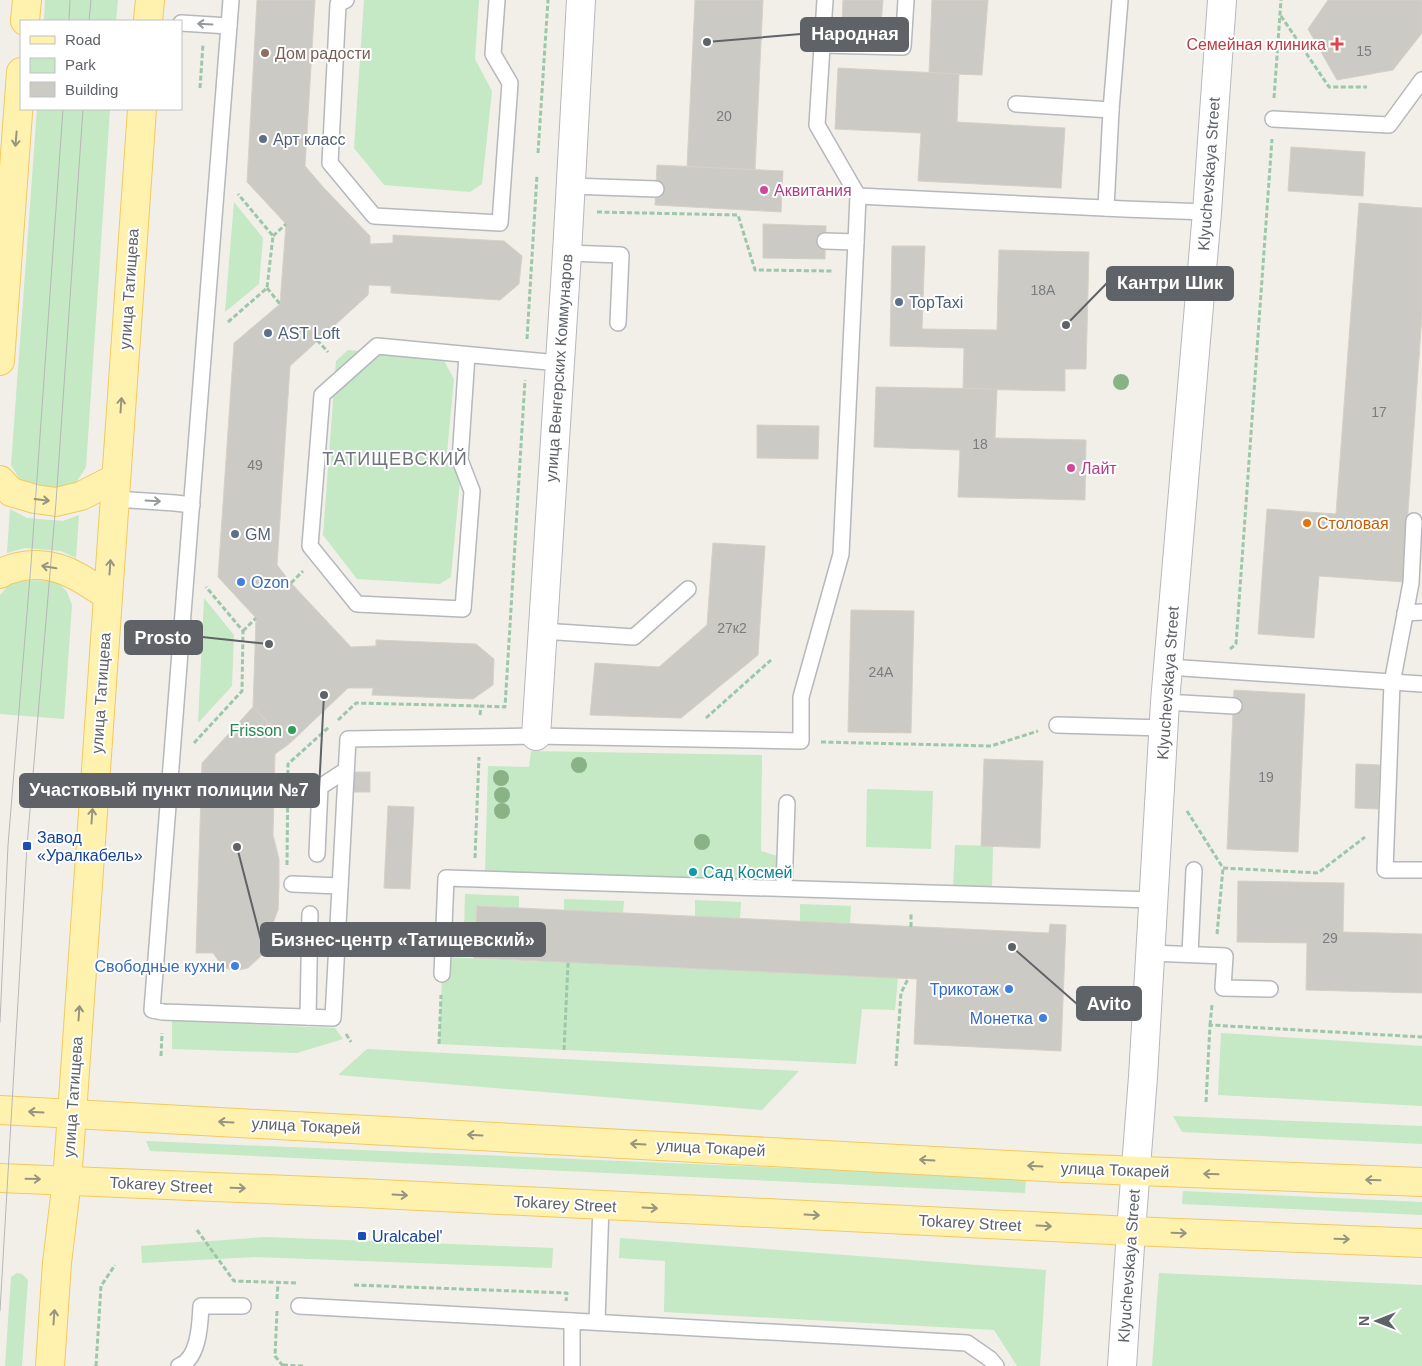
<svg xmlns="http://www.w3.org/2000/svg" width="1422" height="1366" viewBox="0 0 1422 1366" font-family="Arial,sans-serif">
	<rect width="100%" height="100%" fill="#f1efe8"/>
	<g fill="#c5e8c5">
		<path d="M45,0H118L116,21H44Z"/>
		<path d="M364,0H479L475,59L492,91L482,184L470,192L384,185L354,148Z"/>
		<path d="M37,109H110L86,467L77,481L63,491L30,487L20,480L11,465Z"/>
		<path d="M234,202L263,238L259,284L225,312Z"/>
		<path d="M348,350L443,359L454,379L447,453L460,481L451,577L440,584L357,579L323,535L336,361Z"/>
		<path d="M10,509L27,518L63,521L79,515L76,558L61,551L25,548L7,553Z"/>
		<path d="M23,580L57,581L67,592L72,605L64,719L0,714V595L10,584Z"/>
		<path d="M204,598L234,635L232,686L198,723Z"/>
		<path d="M531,751L762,755L761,851L777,856L776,880L485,872L488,766L529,767Z"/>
		<path d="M867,789L933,791L931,849L866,847Z"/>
		<path d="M955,845L993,846L992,889L953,888Z"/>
		<path d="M465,894L519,896V908L477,906L475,931L464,930Z"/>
		<path d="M564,899L624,901L623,913L564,910Z"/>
		<path d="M695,900L741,902L740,919L695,916Z"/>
		<path d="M800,904L851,906L850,924L800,921Z"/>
		<path d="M443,957L898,978L895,1010L862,1009L856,1064L439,1044Z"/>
		<path d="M172,1021L335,1028L343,1039L297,1053L172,1049Z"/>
		<path d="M1221,1033L1422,1046V1106L1218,1095Z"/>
		<path d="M367,1049L799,1071L762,1110L338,1075Z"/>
		<path d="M1173,1116L1422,1126V1144L1182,1132Z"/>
		<path d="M146,1141L1026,1178L1025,1193L150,1151Z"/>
		<path d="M1183,1191L1422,1202V1215L1182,1204Z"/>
		<path d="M265,1237L553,1248L552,1268L255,1257L142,1263L141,1246Z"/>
		<path d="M620,1238L1046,1270L1040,1366H1017L994,1330L664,1312L665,1261L619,1258Z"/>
		<path d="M17,1273L22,1274L28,1280L22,1366H5L11,1277Z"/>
		<path d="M1159,1273L1422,1285V1366H1152Z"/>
	</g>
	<g fill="#cccac5" stroke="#d6d1c6">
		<path d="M257,0H315L305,166L324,188L370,236V244L393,243V235L504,241L522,256L519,284L500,300L391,293V286L369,285L368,295L290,366L277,565L291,583L351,647L376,646V640L476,644L494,659L493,685L473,699L372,695L373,688H348L289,744L253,707L256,618L218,577L234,343L280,304L286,224L247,182Z"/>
		<path d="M695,0H763L755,170L687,167Z"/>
		<path d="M843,0H883L881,25L842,23Z"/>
		<path d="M932,0H988L982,75L929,73Z"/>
		<path d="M1328,0H1422V33L1393,70L1337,80L1308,29Z"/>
		<path d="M838,68L959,74L957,122L1065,128L1061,188L918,181L921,133L835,129Z"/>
		<path d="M1291,147L1365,152L1363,196L1288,191Z"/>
		<path d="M657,165L783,171L781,212L655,205Z"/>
		<path d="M1359,203L1422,208V315L1403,582L1319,576L1314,638L1258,634L1267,509L1336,514Z"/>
		<path d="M763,224L826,226L825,259L763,258Z"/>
		<path d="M892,246H925L922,329L997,330L999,250L1089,252L1086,369H1065V391L963,389L964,348L890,346Z"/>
		<path d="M876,387L997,389L995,438L1086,440L1085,500L958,497L960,450L874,447Z"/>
		<path d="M757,425L819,426L818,459L757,458Z"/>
		<path d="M713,543L765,546L758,655L681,718L590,715L595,663L659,667L707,625Z"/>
		<path d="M851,610L914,611L911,733L848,732Z"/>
		<path d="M1234,690L1305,694L1298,852L1227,849Z"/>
		<path d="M253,707L289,744L275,754L273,835L279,859V885L278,910L270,931L269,955H262L248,968L235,971L223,967L213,953H196L202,763Z"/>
		<path d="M984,759L1043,761L1040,848L981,846Z"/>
		<path d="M1356,764L1380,765L1378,809L1355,808Z"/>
		<rect x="353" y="772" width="17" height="20"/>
		<path d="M388,806L414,807L410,889L384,888Z"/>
		<path d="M1238,881L1344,883L1343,932L1422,934V993L1306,990L1307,943L1237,942Z"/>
		<path d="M477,906L1049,933L1050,924L1066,925L1061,1051L914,1044L917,979L474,958Z"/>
	</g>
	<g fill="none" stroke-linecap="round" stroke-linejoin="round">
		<defs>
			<g id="lane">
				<path d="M231,0L152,1010L163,1012L333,1018L348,739L536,736L801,741V697L841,554L856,242"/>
				<path d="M346,0L338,4L330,163L374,216L500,223L510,83L493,54L497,0"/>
				<path d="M825,0L817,125L858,196L1124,209L1207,212"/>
				<path d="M181,23L229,26"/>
				<path d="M822,45L903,47L906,0"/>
				<path d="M1016,104L1111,110"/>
				<path d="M1273,119L1389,125L1422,80"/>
				<path d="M571,186L656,189"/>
				<path d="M1106,208L1111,110L1120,0"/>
				<path d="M825,241L856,242L858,196"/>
				<path d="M567,253L621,255L618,323"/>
				<path d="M467,355L460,460L472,491L463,609L357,604L310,546L322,395L377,346L559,363"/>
				<path d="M115,499L175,503L192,505"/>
				<path d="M1414,521L1411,583L1392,683L1385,870H1422"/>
				<path d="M1405,613L1422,612"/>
				<path d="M542,631L634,637L688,589"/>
				<path d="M1168,667L1422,684"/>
				<path d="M1165,702L1234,706"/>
				<path d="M1057,725L1164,728"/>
				<path d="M317,854L320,787L346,770"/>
				<path d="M292,884L340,886"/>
				<path d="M784,888L787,803"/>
				<path d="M1151,953L1225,956L1223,988L1270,989"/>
				<path d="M1190,954L1194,870"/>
				<path d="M442,974L446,878L1153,900"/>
				<path d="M308,1017L310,914"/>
				<path d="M299,1306L572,1321"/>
				<path d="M597,1321L601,1205"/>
				<path d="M179,1366C199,1359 200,1324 201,1306H243"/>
				<path d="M572,1366V1321L967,1343L990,1359L996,1366"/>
			</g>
			<g id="street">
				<path d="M536,736L567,253L581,0"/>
				<path d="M1122,1366L1131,1231L1143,1077L1165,702L1207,212L1222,0"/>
			</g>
			<g id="primary">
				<path d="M25,21L27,0"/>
				<path d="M148,21L150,0"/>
				<path d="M0,361L21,72"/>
				<path d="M0,480L11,492L35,499L56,502L81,496L116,478"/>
				<path d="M0,574C5,570 11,569 18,567C54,559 79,576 108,596"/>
				<path d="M0,1110L1064,1168L1422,1182"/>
				<path d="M0,1178L360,1193L1131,1231L1422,1243"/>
				<path d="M50,1366L57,1263L67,1180L72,1114L142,109"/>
			</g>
		</defs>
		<use href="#lane" stroke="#b5b8bc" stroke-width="18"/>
		<use href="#street" stroke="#b5b8bc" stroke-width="30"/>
		<use href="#primary" stroke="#f2c960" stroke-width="30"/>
		<g stroke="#9cc7a9" stroke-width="3" stroke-dasharray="5 2.5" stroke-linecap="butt">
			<path d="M1281,16L1329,87H1367"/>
			<path d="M200,88L203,44"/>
			<path d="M1274,98L1281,0"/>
			<path d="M538,153L548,0"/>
			<path d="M597,212L738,215L755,270L833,271"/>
			<path d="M273,236L286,224"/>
			<path d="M267,288L280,304"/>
			<path d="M228,322L267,288L273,236L238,194"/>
			<path d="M527,339L537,175"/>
			<path d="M317,340L328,352"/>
			<path d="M291,583L303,571"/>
			<path d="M243,631L256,618"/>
			<path d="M1230,649L1236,644L1272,139"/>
			<path d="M480,715L481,706L505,707L525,380"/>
			<path d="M706,718L771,660"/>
			<path d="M338,720L356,703L481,706"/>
			<path d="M821,742L991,746L1038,731"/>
			<path d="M194,743L242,691L243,631L206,587"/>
			<path d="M1187,811L1223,868L1318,873L1365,837"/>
			<path d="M475,858L479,757"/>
			<path d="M287,865L288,764L329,727"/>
			<path d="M911,927V912"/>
			<path d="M1217,934L1223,868"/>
			<path d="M1210,1025L1212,1005"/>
			<path d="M346,1034L351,1042"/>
			<path d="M439,1044L441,995"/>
			<path d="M564,1050L568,963"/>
			<path d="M161,1056L162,1033"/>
			<path d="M896,1066L901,993L908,979"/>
			<path d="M1206,1102L1210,1025L1422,1037"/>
			<path d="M197,1230L234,1281L297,1283"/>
			<path d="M354,1285L567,1293L566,1301"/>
			<path d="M277,1299L278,1283"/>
			<path d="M277,1311L275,1356L283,1366"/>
			<path d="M283,1365L303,1366"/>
			<path d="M96,1366L101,1286L115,1265"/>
		</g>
		<use href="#lane" stroke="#fff" stroke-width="15"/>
		<use href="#street" stroke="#fff" stroke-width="28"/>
		<use href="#primary" stroke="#fff2af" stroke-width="28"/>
		<g stroke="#b6b7b8" stroke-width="1">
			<path d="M69,21L70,0"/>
			<path d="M89,21L91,0"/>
			<path d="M0,1022L8,845L31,564L63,109"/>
			<path d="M0,1311L27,846L56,502L83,109"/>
		</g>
	</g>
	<g fill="#89b387">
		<circle cx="1121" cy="382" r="8"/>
		<circle cx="579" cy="765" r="8"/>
		<circle cx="501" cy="778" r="8"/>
		<circle cx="502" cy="795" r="8"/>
		<circle cx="502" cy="811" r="8"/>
		<circle cx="702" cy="842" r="8"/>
	</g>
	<defs><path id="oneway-shaft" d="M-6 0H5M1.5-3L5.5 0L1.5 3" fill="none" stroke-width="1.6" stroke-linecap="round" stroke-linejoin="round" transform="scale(1.25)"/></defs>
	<g stroke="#979a9d">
		<use href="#oneway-shaft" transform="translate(205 24) rotate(-177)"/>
		<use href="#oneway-shaft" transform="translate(153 501) rotate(3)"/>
	</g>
	<g stroke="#979581">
		<use href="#oneway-shaft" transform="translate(16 139) rotate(95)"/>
		<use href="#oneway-shaft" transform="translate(121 405) rotate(-86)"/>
		<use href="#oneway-shaft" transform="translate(42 500) rotate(7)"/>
		<use href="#oneway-shaft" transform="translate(49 567) rotate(-170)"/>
		<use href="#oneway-shaft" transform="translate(110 567) rotate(-86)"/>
		<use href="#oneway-shaft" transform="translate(92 816) rotate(-86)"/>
		<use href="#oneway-shaft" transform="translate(79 1013) rotate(-86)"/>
		<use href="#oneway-shaft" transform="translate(36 1112) rotate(-177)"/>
		<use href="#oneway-shaft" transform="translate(226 1122) rotate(-177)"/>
		<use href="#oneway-shaft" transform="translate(475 1135) rotate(-177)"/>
		<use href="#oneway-shaft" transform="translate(638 1144) rotate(-177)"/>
		<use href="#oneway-shaft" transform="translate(927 1160) rotate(-177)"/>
		<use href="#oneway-shaft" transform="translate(1035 1166) rotate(-177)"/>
		<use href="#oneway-shaft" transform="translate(1211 1174) rotate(-178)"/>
		<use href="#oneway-shaft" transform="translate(33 1179) rotate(1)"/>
		<use href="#oneway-shaft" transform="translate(1373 1180) rotate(-178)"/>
		<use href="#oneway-shaft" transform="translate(238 1188) rotate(2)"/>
		<use href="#oneway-shaft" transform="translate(400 1195) rotate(3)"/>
		<use href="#oneway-shaft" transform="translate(650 1208) rotate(3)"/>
		<use href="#oneway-shaft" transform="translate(812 1215) rotate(3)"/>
		<use href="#oneway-shaft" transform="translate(1044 1226) rotate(3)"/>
		<use href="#oneway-shaft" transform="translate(1179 1233) rotate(2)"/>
		<use href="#oneway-shaft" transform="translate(1342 1239) rotate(2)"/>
		<use href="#oneway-shaft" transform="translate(54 1317) rotate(-86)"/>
	</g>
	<path fill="#e0444e" stroke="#fff" stroke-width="2" d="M1334.5 36.5h5v5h5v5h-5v5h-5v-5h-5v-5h5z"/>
	<circle fill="#8d6e63" stroke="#fff" stroke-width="2" cx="265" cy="53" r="5"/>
	<g fill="#5c6f8a" stroke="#fff" stroke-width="2">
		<circle cx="263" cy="139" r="5"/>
		<circle cx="899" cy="302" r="5"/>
		<circle cx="268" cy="333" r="5"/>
		<circle cx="235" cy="534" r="5"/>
	</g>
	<g fill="#d1479c" stroke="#fff" stroke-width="2">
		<circle cx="764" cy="190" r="5"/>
		<circle cx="1071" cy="468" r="5"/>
	</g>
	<circle fill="#e8710a" stroke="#fff" stroke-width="2" cx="1307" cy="523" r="5"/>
	<g fill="#3f7fe0" stroke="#fff" stroke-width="2">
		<circle cx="241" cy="582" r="5"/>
		<circle cx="235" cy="966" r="5"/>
		<circle cx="1009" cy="989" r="5"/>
		<circle cx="1043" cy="1018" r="5"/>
	</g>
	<circle fill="#2e9e5b" stroke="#fff" stroke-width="2" cx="292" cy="730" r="5"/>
	<g fill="#1a4fb4" stroke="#fff" stroke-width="2">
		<rect x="22" y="841" width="10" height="10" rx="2.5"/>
		<rect x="357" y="1231" width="10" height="10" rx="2.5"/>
	</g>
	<circle fill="#0f9aa8" stroke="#fff" stroke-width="2" cx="693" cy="872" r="5"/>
	<g text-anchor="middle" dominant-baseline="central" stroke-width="4" stroke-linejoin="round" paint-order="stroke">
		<g font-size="14" fill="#7a7d7f">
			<text x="1364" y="51">15</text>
			<text x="724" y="116">20</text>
			<text x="1043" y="290">18А</text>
			<text x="1379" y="412">17</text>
			<text x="980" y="444">18</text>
			<text x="255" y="465">49</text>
			<text x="732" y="628">27к2</text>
			<text x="881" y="672">24А</text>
			<text x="1266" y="777">19</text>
			<text x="1330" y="938">29</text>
		</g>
		<g font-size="16" fill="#be3a42" stroke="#fff" text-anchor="end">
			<text x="1326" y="44">Семейная клиника</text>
		</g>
		<g font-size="16" fill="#785e54" stroke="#fff" text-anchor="start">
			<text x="275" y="53">Дом радости</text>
		</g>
		<g font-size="16" fill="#4e5e75" stroke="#fff" text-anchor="start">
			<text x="273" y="139">Арт класс</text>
			<text x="909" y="302">TopTaxi</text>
			<text x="278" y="333">AST Loft</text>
			<text x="245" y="534">GM</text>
		</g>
		<g font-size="16" fill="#5f6368" stroke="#fff">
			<text transform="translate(1209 174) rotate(-86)">Klyuchevskaya Street</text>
			<text transform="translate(129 289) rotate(-86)">улица Татищева</text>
			<text transform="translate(559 368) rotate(-86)">улица Венгерских Коммунаров</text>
			<text transform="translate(1168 683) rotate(-86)">Klyuchevskaya Street</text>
			<text transform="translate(101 693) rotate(-86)">улица Татищева</text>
			<text transform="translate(73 1097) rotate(-86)">улица Татищева</text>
			<text transform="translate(306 1126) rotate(3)">улица Токарей</text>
			<text transform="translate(711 1148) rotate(3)">улица Токарей</text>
			<text transform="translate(1115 1170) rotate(2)">улица Токарей</text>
			<text transform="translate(161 1185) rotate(3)">Tokarey Street</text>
			<text transform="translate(565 1204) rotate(3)">Tokarey Street</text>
			<text transform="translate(970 1223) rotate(3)">Tokarey Street</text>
			<text transform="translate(1129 1266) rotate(-86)">Klyuchevskaya Street</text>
		</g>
		<g font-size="16" fill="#b23c85" stroke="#fff" text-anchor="start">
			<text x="774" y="190">Аквитания</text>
			<text x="1081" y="468">Лайт</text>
		</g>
		<g font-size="16" fill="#c56008" stroke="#fff" text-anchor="start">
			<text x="1317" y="523">Столовая</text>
		</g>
		<g font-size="16" fill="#366cbe" stroke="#fff" text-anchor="end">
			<text x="251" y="582" text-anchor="start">Ozon</text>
			<text x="225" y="966">Свободные кухни</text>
			<text x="999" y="989">Трикотаж</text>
			<text x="1033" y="1018">Монетка</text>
		</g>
		<g font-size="16" fill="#27864d" stroke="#fff" text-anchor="end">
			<text x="282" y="730">Frisson</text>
		</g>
		<g font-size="16" fill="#164399" stroke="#fff" text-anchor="start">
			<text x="37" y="837">Завод<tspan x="37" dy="18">«Уралкабель»</tspan></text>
			<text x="372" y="1236">Uralcabel'</text>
		</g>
		<g font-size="16" fill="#0d838f" stroke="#fff" text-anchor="start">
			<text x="703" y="872">Сад Космей</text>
		</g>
		<g font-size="18" letter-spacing="1" fill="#70757a" stroke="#fff">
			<text x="395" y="459">ТАТИЩЕВСКИЙ</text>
		</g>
	</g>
	<path fill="none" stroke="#5f6368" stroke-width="2" d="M707 42L801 34M1066 325L1107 283M269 644L202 637M324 695L319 790M237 847L261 940M1012 947L1077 1004"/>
	<g fill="#5f6368" stroke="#fff" stroke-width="2">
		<circle cx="707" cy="42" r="5"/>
		<circle cx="1066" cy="325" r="5"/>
		<circle cx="269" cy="644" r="5"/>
		<circle cx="324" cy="695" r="5"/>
		<circle cx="237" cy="847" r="5"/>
		<circle cx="1012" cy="947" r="5"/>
	</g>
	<g fill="#5f6368" stroke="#5f6368" stroke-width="2">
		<rect x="801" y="18" width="107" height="33" rx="5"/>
		<rect x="1107" y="267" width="126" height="33" rx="5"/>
		<rect x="125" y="621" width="77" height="33" rx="5"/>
		<rect x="20" y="774" width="299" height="33" rx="5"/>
		<rect x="261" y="923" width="284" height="33" rx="5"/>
		<rect x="1077" y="987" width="64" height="33" rx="5"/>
	</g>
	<g font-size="18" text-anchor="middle" font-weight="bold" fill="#fff">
		<text x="855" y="40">Народная</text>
		<text x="1170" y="289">Кантри Шик</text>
		<text x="163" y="644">Prosto</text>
		<text x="169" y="796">Участковый пункт полиции №7</text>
		<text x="403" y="946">Бизнес-центр «Татищевский»</text>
		<text x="1109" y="1010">Avito</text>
	</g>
	<rect x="20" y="20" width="162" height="90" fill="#ffffff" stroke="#bfc1c3"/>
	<rect x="30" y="36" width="25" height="8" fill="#fff2af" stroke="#bfc1c3"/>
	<text x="65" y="45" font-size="15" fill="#5f6368">Road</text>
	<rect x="30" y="58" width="25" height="15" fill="#c5e8c5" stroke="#bfc1c3"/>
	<text x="65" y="70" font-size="15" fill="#5f6368">Park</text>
	<rect x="30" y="82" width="25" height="15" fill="#cccac5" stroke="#bfc1c3"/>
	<text x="65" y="95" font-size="15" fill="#5f6368">Building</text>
	<g transform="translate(1377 1321) rotate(270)" stroke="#ffffff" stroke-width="4" paint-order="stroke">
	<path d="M0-4L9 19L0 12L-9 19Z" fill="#5f6368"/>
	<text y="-8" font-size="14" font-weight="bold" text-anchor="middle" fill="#5f6368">N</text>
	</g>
</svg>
